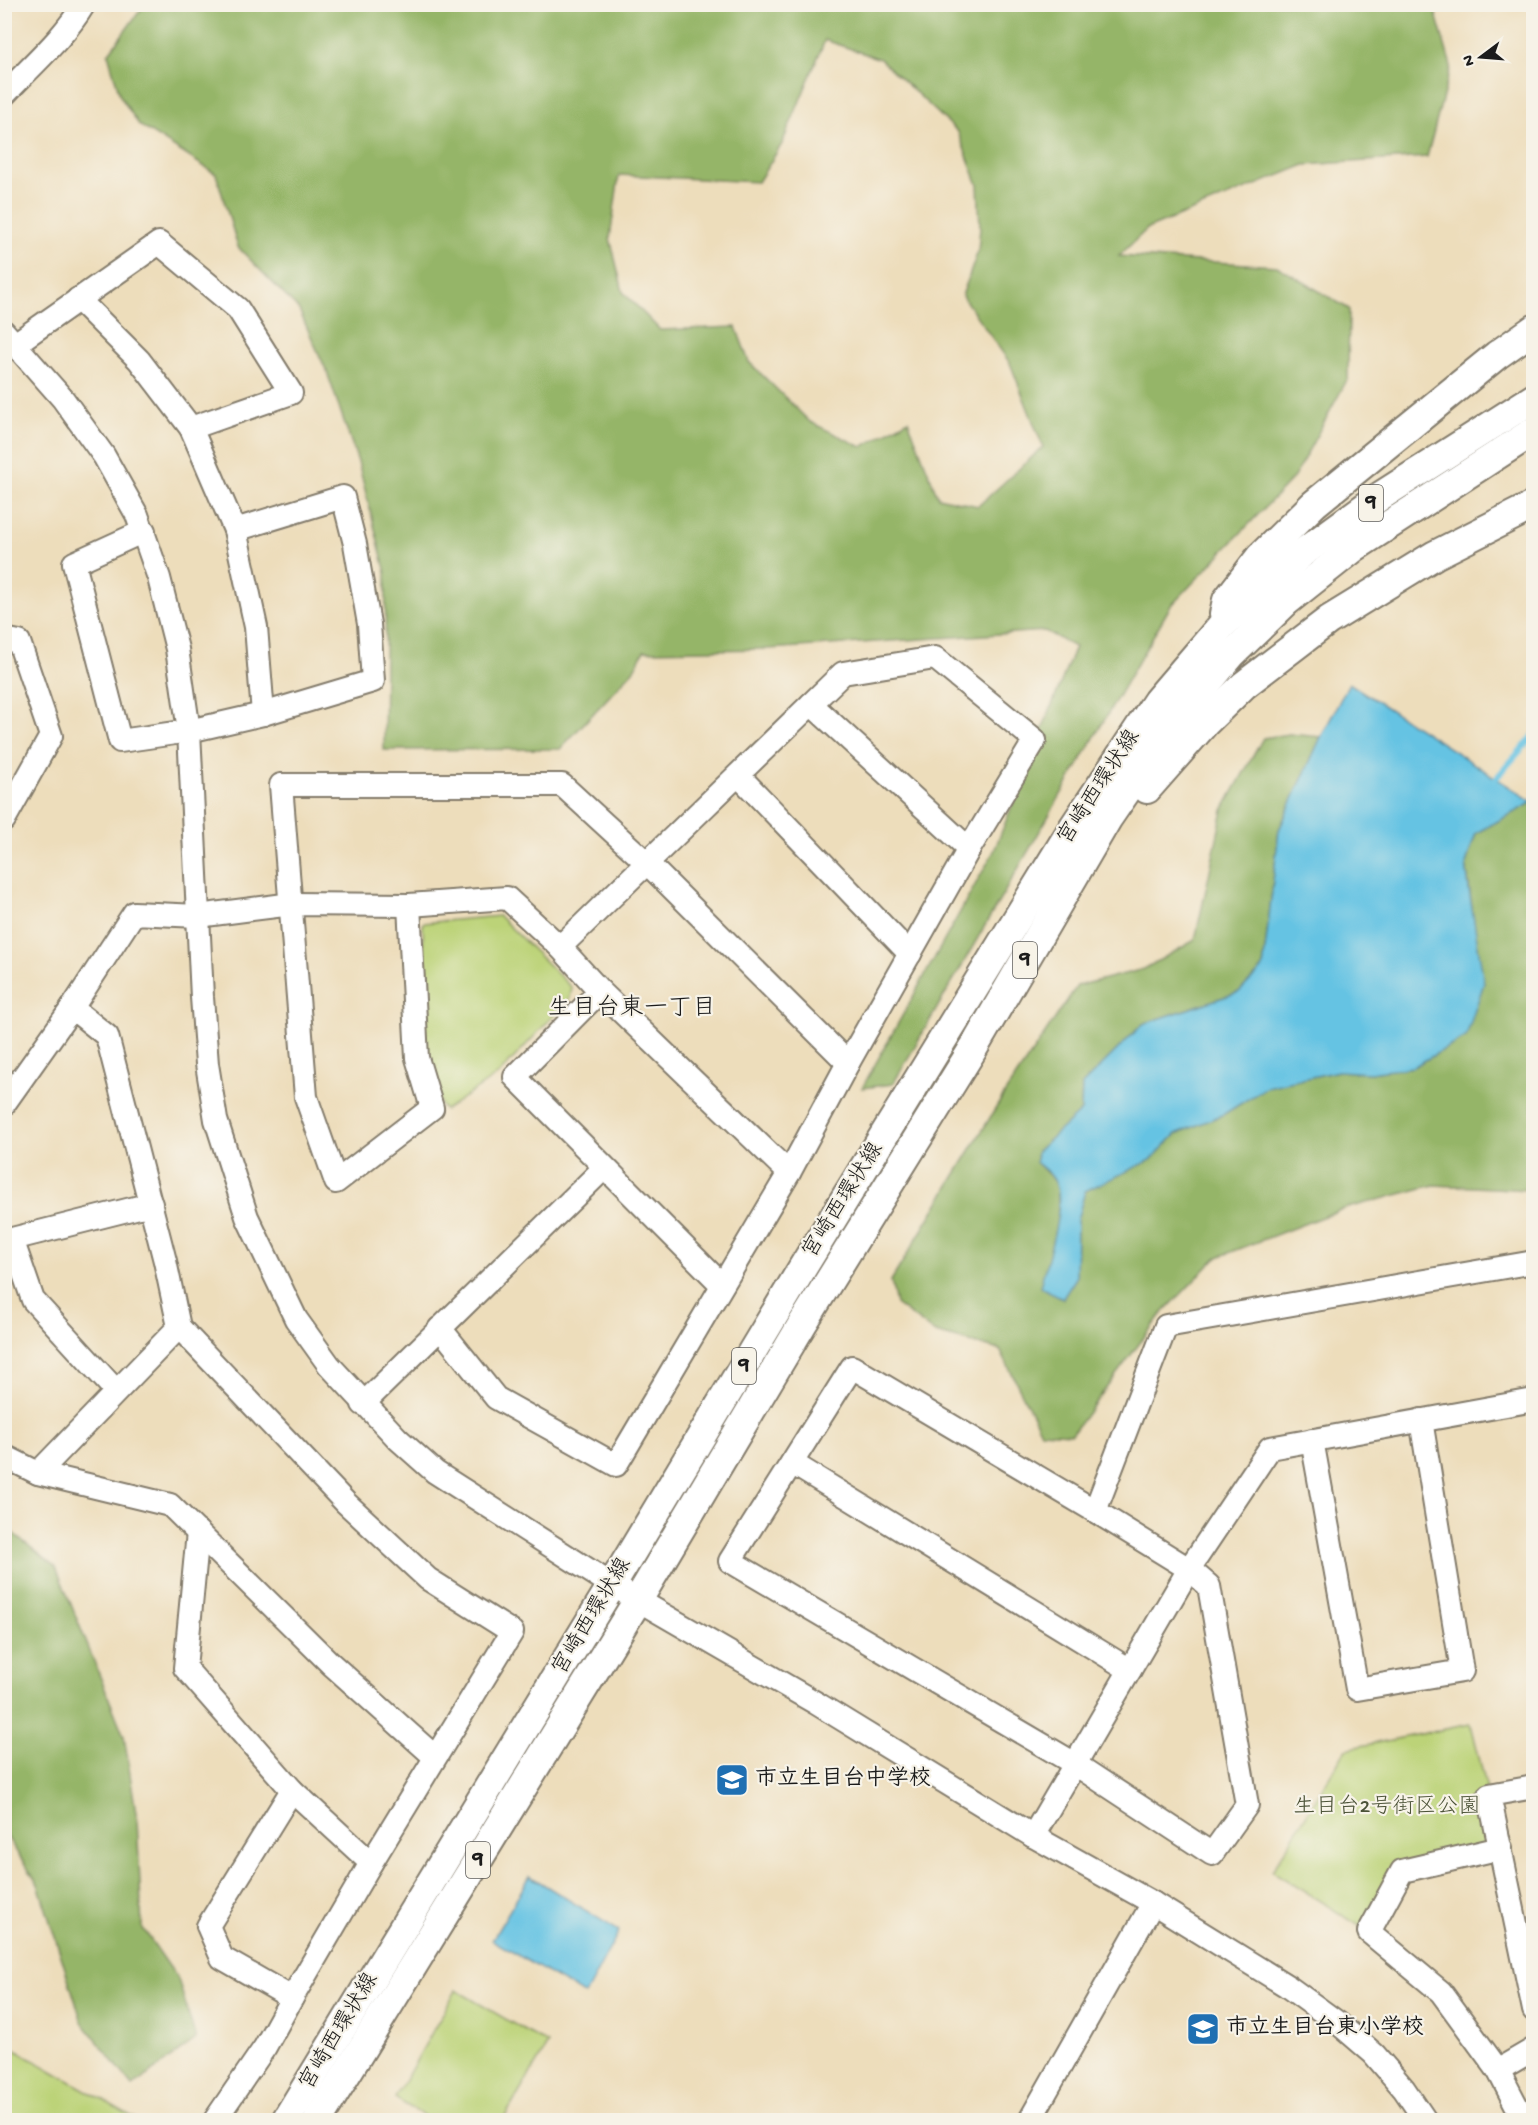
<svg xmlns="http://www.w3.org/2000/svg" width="1538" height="2125" viewBox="0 0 1538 2125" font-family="'Gochi Hand','Klee One',sans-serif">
	<rect width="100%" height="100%" fill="#f7f3e8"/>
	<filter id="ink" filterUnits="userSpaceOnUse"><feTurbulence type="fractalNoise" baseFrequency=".0167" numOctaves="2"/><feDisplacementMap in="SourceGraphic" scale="12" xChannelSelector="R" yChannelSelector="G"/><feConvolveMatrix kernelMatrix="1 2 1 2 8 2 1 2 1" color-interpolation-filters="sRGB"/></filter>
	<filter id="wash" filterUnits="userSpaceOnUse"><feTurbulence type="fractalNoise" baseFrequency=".008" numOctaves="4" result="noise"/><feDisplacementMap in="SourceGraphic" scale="24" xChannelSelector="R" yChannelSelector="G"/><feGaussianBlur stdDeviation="1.35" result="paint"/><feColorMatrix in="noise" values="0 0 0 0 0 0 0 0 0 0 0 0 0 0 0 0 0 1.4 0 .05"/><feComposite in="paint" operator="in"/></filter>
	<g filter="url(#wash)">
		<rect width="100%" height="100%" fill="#edddbb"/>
		<g fill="#bcd378" stroke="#6c784a" stroke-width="1.5">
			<path d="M499,916L572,988L570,998L499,1074L445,1110L441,1106L425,1057L423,923Z"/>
			<path d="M1471,1724L1501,1848L1402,1871L1369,1932L1272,1871L1346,1749Z"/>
			<path d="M456,1990L548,2044L503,2120H430L395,2098Z"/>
			<path d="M14,2049L138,2120H5V2052Z"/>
		</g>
		<g fill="#95b568" stroke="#586842" stroke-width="1.5" fill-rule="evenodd">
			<path d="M145,4H1433L1451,66L1427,157L1305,165L1147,229L1119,256L1277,266L1349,309L1348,378L1294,477L1170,607L893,1084L862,1088L994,851L1075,647L1045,631L768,649L644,651L633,671L560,749L384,750L386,573L358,462L327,372L299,310L238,247L216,174L139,125L120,96L108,54ZM825,40L880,59L958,132L978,185L980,227L978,251L962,296L1010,363L1043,447L978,506L938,497L908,420L862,447L810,422L749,362L736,327L660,330L623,292L610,238L619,175L758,182L782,144Z"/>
			<path d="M1289,734L1321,737L1279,830L1263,968L1239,992L1143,1024L1082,1085L1081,1111L1037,1151L1036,1162L1055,1181L1058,1191V1218L1063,1298L1076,1278L1077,1220L1085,1191L1151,1160L1176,1134L1224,1114L1267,1087L1338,1071L1370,1073L1413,1067L1466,1037L1475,931L1466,863L1476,833L1533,802V1192L1531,1190L1434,1185L1340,1210L1216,1258L1160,1316L1072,1434L1041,1432L1000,1350L935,1333L896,1304L891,1281L1005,1093L1077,986L1144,969L1195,940L1223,810L1263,738Z"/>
			<path d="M5,1527L56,1567L124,1736L137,1819L142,1927L178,1979L196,2039L133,2086L82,2022L38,1884L5,1834Z"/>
		</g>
		<g fill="#65c3e3" stroke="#407080" stroke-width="1.5">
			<path d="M1349,683L1533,802L1476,833L1466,863L1469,890L1484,983L1466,1037L1413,1067L1370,1073L1338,1071L1267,1087L1224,1114L1176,1134L1151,1160L1085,1191L1077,1220L1076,1278L1063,1298L1040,1287C1046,1262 1067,1204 1055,1182C1052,1174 1042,1168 1036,1162L1037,1151L1081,1111L1082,1085L1143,1024L1239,992L1263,968L1279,830L1321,737Z"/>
			<path d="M530,1876L619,1931L585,1995L492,1940Z"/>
		</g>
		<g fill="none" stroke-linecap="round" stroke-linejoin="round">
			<path stroke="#65c3e3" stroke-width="6" d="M1491,784L1534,735"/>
		</g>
	</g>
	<g filter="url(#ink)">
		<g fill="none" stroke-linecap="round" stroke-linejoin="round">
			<defs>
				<g id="minor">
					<path d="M4,95C32,65 63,39 84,4"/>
					<path d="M78,299L139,360L191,428L235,530L256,627L263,714"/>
					<path d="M4,332L63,399L104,456L137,515L159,578L177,649L189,731L202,997L207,1064L216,1120L247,1217L296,1319L329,1365L398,1439L435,1472L612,1585L816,1703L1033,1836L1153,1903L1287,1986L1338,2023L1374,2054L1404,2089L1425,2120"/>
					<path d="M15,344L159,243L238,309L291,393L191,428"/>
					<path d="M144,531L74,563L120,741L189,731L263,714L373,681L369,624L355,544L343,497L235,530"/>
					<path d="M4,639L19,642L51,736L4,820"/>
					<path d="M811,704L969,849"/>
					<path d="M738,775L910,954"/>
					<path d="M409,905L417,1058L432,1108L336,1182L306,1097L281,785H562L647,863L848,1063"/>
					<path d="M600,991L515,1077L722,1285"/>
					<path d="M72,1008L107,1036L165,1261L179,1327L346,1503L428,1579L512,1632L371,1863L292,1998L265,2047L215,2120"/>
					<path d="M4,1104L72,1008L134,913L198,916L292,904L409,905L507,898L560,947L600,991L789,1173"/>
					<path d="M12,1239L33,1300L116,1391"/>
					<path d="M4,1241L151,1204"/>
					<path d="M440,1328L496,1398L616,1465L789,1173L848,1063L969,849L1035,740L935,658L843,673L560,947"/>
					<path d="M852,1367L1095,1511L1189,1569L1209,1586L1247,1805L1212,1854L1075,1764L730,1561Z"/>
					<path d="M363,1404L604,1168"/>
					<path d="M1312,1440L1357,1689L1462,1671L1421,1420"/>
					<path d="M4,1456L38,1473L170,1505L330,1663L435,1757"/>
					<path d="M792,1463L1130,1670"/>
					<path d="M38,1473L179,1327"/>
					<path d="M1095,1511L1166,1326L1534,1262"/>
					<path d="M198,1532L185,1668L292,1790L371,1863"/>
					<path d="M1534,1787L1489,1795L1534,2010"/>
					<path d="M1033,1836L1189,1569L1270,1448L1534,1400"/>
					<path d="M1501,1848L1402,1871L1369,1932L1441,1992L1498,2070L1524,2120"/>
					<path d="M292,1998L222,1958L208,1926L292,1790"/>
					<path d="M1498,2070L1534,2049"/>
					<path d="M1030,2120L1153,1903"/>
				</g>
				<g id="major">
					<path d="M1224,614L1227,600L1260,557L1314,504L1497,355L1534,329"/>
					<path d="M1147,789L1205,723L1244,685L1329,620L1435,555L1534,505"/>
					<path d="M286,2120L612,1585L803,1267L1074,826L1157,701L1222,625L1301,554L1379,497L1534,398"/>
					<path d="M318,2120L638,1600L803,1323L973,1049L1108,818L1174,722L1232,654L1287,601L1355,547L1534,431"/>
				</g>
			</defs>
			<use href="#minor" stroke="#847c6c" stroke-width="26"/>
			<use href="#major" stroke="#847c6c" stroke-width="32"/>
			<use href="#minor" stroke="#fff" stroke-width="22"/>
			<use href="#major" stroke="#fff" stroke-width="28"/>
		</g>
	</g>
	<defs>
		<symbol id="school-square" viewBox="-11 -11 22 22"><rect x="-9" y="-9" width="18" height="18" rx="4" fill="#1f6fb2" stroke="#f7f3e8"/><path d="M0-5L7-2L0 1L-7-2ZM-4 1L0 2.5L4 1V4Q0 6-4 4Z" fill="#fff"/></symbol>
	</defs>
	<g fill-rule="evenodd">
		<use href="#school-square" x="713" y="1761" width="38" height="38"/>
		<use href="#school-square" x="1184" y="2010" width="38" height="38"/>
	</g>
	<g text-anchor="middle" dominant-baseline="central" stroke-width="4.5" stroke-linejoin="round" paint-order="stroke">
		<g fill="#f7f3e8" stroke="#5e5c59" stroke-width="1.5">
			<rect x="1359" y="485" width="24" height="36" rx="4.5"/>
			<rect x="1013" y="942" width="24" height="36" rx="4.5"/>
			<rect x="732" y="1348" width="24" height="36" rx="4.5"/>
			<rect x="466" y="1842" width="24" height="36" rx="4.5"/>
		</g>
		<g font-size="21" font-weight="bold" fill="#1c1c1c">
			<text x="1371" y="503">9</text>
			<text x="1025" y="960">9</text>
			<text x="744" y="1366">9</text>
			<text x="478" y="1860">9</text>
		</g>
		<g font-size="22" fill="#1c1c1c" stroke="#f7f3e8">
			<text transform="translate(1100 788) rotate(-57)">宮崎西環状線</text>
			<text transform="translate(844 1201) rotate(-58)">宮崎西環状線</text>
			<text transform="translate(593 1617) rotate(-59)">宮崎西環状線</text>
			<text transform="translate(340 2032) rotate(-59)">宮崎西環状線</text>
		</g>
		<g font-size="22" font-weight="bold" fill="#1c1c1c" stroke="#f7f3e8" text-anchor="start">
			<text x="755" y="1780">市立生目台中学校</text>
			<text x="1226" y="2029">市立生目台東小学校</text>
		</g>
		<g font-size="22" fill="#4c5338" stroke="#f7f3e8">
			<text x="1387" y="1808">生目台2号街区公園</text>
		</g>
		<g font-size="24" fill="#1c1c1c" stroke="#f7f3e8">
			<text x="632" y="1009">生目台東一丁目</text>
		</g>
	</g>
	<rect width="1538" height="2125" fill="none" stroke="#f7f3e8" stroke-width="24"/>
	<g transform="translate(1481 57) rotate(254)" stroke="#f7f3e8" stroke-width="4.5" paint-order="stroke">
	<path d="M0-4.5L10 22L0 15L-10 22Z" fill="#1c1c1c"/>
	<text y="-9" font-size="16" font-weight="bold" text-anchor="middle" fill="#1c1c1c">N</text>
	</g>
</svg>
